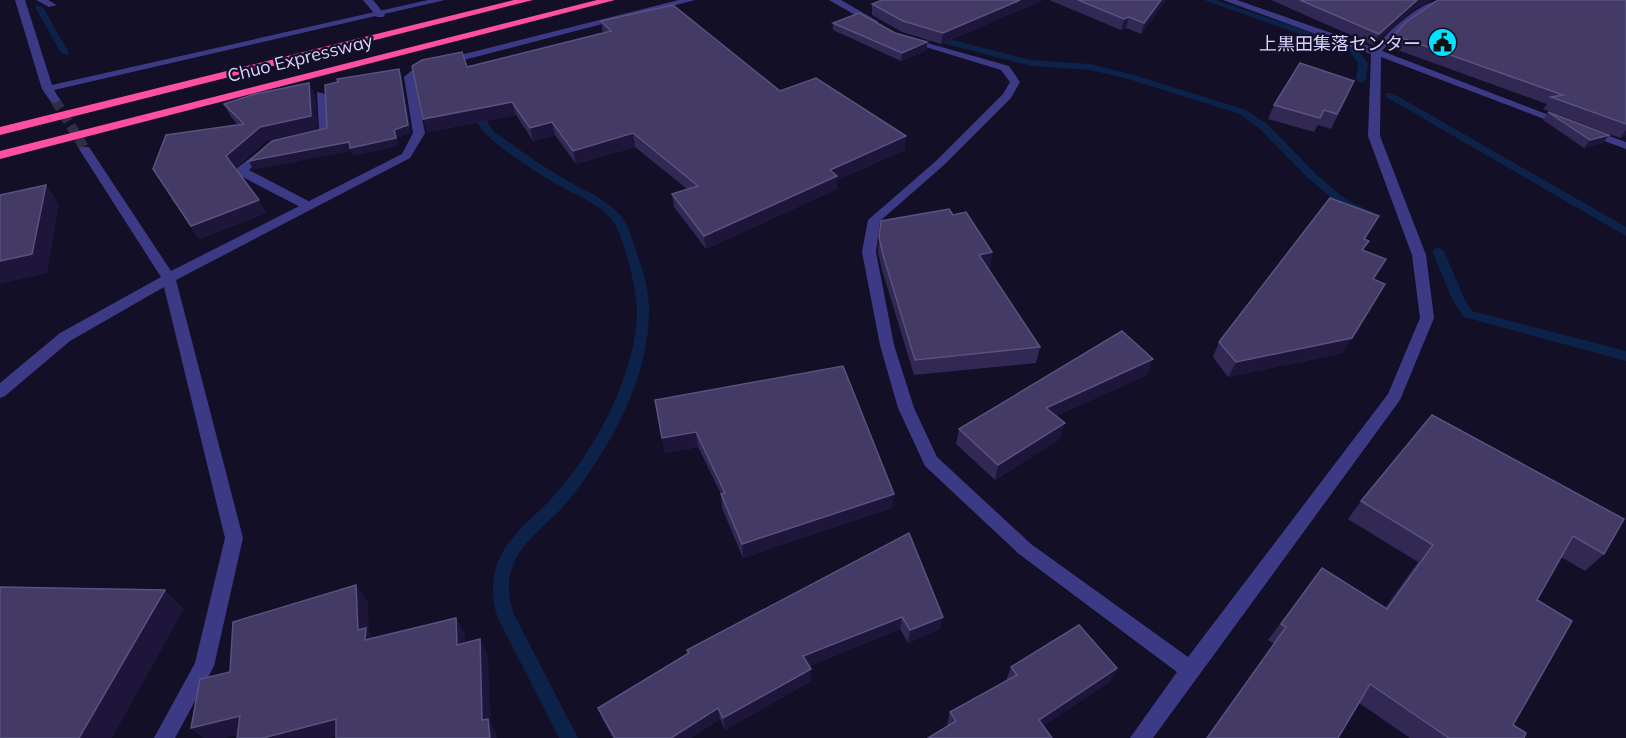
<svg xmlns="http://www.w3.org/2000/svg" width="1626" height="738" viewBox="0 0 1626 738" font-family="Mulish,'Noto Sans JP',sans-serif">
	<rect width="100%" height="100%" fill="#130f26"/>
	<g fill="none" stroke-linecap="round" stroke-linejoin="round">
		<g fill="#0c2248" fill-rule="evenodd">
			<path d="M1204,0H1216L1356,48L1368,63L1366,80L1361,83L1356,80L1358,63L1350,52Z"/>
			<path d="M36,5L43,7L69,53L68,55L61,53L35,7Z"/>
			<path d="M930,34L1031,60L1090,64L1134,75L1246,110L1268,125L1316,174L1344,198L1373,213L1371,215H1363L1336,202L1308,178L1260,129L1240,114L1128,79L1090,70L1031,66L927,39V35Z"/>
			<path d="M1386,93H1392L1626,227V236L1386,97Z"/>
			<path d="M482,101L487,104L488,123L493,131C515,146 537,163 561,177C581,189 606,198 621,216C629,226 633,242 637,254C644,272 649,291 649,311C649,379 610,448 569,500C552,521 526,537 515,561C506,578 508,597 514,614L578,738H559L497,616C491,595 491,575 501,555C513,532 535,516 552,498C595,451 636,375 637,311C637,291 624,235 612,220C602,206 582,198 567,190C549,180 482,140 478,122C477,117 477,110 477,104Z"/>
			<path d="M1438,247L1444,251L1465,300L1472,311L1626,351V361L1464,317L1453,301L1432,251Z"/>
		</g>
		<path stroke="#312d47" stroke-width="10" stroke-dasharray="10 5" stroke-linecap="butt" d="M55,100L85,149"/>
		<g fill="#3d3a85" fill-rule="evenodd">
			<path d="M36,0H48L57,5L49,7Z"/>
			<path d="M363,0H373L385,15L383,17H377Z"/>
			<path d="M317,92L326,94L331,133L325,136L306,138V134L319,131Z"/>
			<path d="M265,147L271,150L249,170L312,203V209H304L237,174V168Z"/>
		</g>
		<g fill="#3d3a85" fill-rule="evenodd">
			<path d="M15,0H25L52,85L428,0H445L54,90L60,100L55,103L51,102L42,89Z"/>
			<path d="M679,0H695L425,70L414,78L425,133L410,158L176,280L243,538L214,666L175,738H154L195,663L225,538L164,287L70,341L5,396L0,398V383L60,333L161,277L79,149L81,147H89L171,271L402,154L413,133L404,77L417,66Z"/>
			<path d="M829,0H841L879,22L871,24Z"/>
			<path d="M1223,0H1237L1374,48C1390,31 1420,0 1444,0L1399,32L1382,51L1570,123L1568,125H1560L1381,57L1380,136L1426,255L1434,318L1400,400L1153,738H1130L1177,672L1019,554L925,466L898,408L880,345L862,252L868,220L936,161L1003,94L1010,82L1001,70L906,41V37L1009,66L1020,82L1011,98L944,165L880,221L876,252L894,345L914,408L937,457L1031,544L1188,657L1388,394L1420,318L1412,255L1368,136L1371,54Z"/>
			<path d="M1589,129L1626,142V149L1585,134V130Z"/>
		</g>
		<g fill="#ff4fa3" fill-rule="evenodd">
			<path d="M514,0H533L0,135V127Z"/>
			<path d="M597,0H615L0,159V151Z"/>
		</g>
	</g>
	<g fill="#312854">
		<path d="M1043,0L941,44L902,32L872,15V4Z"/>
		<path d="M1049,0H1166L1141,34L1126,28L1121,30Z"/>
		<path d="M1271,0H1432L1414,9L1373,45Z"/>
		<path d="M1438,0H1626V136L1620,138L1543,109L1547,104L1392,48L1386,50L1391,39Z"/>
		<path d="M601,21L780,91L905,150L837,180V189L706,249L674,207L672,194L687,189L635,147L576,164L555,135L533,141L516,115L427,132L467,67L603,33Z"/>
		<path d="M833,23L895,33L927,42V50L901,61L833,30Z"/>
		<path d="M309,83L315,96L317,129L267,140L235,168L266,213L199,239L153,169L238,125L231,117L224,104Z"/>
		<path d="M1348,95L1331,129L1318,125L1314,132L1268,119L1274,105Z"/>
		<path d="M1548,112L1603,143L1584,148L1543,120Z"/>
		<path d="M953,215L992,252L990,267L988,268L1040,347L1036,363L914,375L882,270L878,252L879,237Z"/>
		<path d="M1370,230L1365,239L1369,241L1363,250L1374,279L1343,353L1228,377L1213,357L1219,342Z"/>
		<path d="M1147,375L1056,416L1060,439L995,480L956,444L959,429Z"/>
		<path d="M655,400L892,508L743,558L722,508L721,494L698,447L665,453Z"/>
		<path d="M1432,415L1604,554L1585,571L1561,557L1537,600L1513,725L1524,738H1410L1359,703L1338,738H1206L1274,644L1268,640L1322,568L1385,608L1418,562L1348,519L1361,501Z"/>
		<path d="M909,533L940,629L908,643L900,629L810,666L811,669V681L725,730L720,719L691,738H613L603,720L598,708L688,654L687,650Z"/>
		<path d="M1011,667L1117,668L1110,682L948,726L947,725L950,712L1006,681Z"/>
	</g>
	<g fill="#1d163a">
		<path d="M1020,0H1043L941,44L943,33Z"/>
		<path d="M1161,0H1166L1141,34L1144,23Z"/>
		<path d="M1417,0H1432L1414,9L1373,45L1379,34Z"/>
		<path d="M1129,17L1126,28L1121,30L1124,19Z"/>
		<path d="M1397,36L1392,48L1386,50L1391,39Z"/>
		<path d="M927,42V50L901,61L902,53Z"/>
		<path d="M399,69L402,76L411,133L397,138L399,146L353,156L351,151L253,170L249,161L394,130Z"/>
		<path d="M309,83L315,96L317,129L267,140L233,169L226,156Z"/>
		<path d="M512,102L516,115L427,132L423,119Z"/>
		<path d="M552,122L555,135L533,141L530,128Z"/>
		<path d="M1626,130V136L1620,138Z"/>
		<path d="M633,133L635,147L576,164L573,151Z"/>
		<path d="M1609,135L1603,143L1584,148L1590,140Z"/>
		<path d="M906,136L905,150L837,180V189L706,249L704,236L830,170Z"/>
		<path d="M46,185L59,204L47,273L0,284V261Z"/>
		<path d="M259,200L266,213L199,239L191,226Z"/>
		<path d="M992,252L990,267L976,270L979,255Z"/>
		<path d="M1385,284L1343,353L1228,377L1236,362Z"/>
		<path d="M1153,359L1147,375L1041,423L1046,408Z"/>
		<path d="M1065,423L1060,439L995,480L998,465Z"/>
		<path d="M696,432L698,447L665,453L662,438Z"/>
		<path d="M894,494L892,508L743,558L742,544Z"/>
		<path d="M356,585L368,602L369,632L378,644L365,640L358,630Z"/>
		<path d="M165,590L184,609L112,738H79Z"/>
		<path d="M902,617L900,629L804,669L803,656Z"/>
		<path d="M943,617L940,629L908,643L910,630Z"/>
		<path d="M456,618L465,634L466,661L457,645Z"/>
		<path d="M480,639L488,655L491,724L496,733L497,738H490L482,720Z"/>
		<path d="M1117,668L1110,682L1033,733L1039,720Z"/>
		<path d="M811,669V681L725,730L723,718Z"/>
		<path d="M718,708L720,719L691,738H671Z"/>
		<path d="M240,716L256,730L225,738H203L191,728Z"/>
		<path d="M336,719L350,733L331,738H263Z"/>
	</g>
	<g fill="#433a66" stroke="#5a527e" stroke-width="1.5">
		<path d="M882,0H1020L943,33L903,21L872,4Z"/>
		<path d="M1078,0H1161L1144,23L1129,17L1124,19Z"/>
		<path d="M1300,0H1417L1379,34Z"/>
		<path d="M1438,0H1626V124L1551,97L1563,95L1397,36L1391,39L1406,22Z"/>
		<path d="M673,5L780,91L816,78L906,136L830,170L837,176L704,236L672,194L698,186L633,133L573,151L552,122L530,128L512,102L423,119L412,66L422,60L462,52L467,67L611,31L601,21Z"/>
		<path d="M859,13L895,33L927,42L902,53L833,23Z"/>
		<path d="M1300,63L1354,81L1337,114L1324,110L1320,118L1274,105Z"/>
		<path d="M399,69L408,125L394,130L396,138L350,148L349,142L249,161L272,141L327,128L325,85L338,82L337,79Z"/>
		<path d="M309,83L311,116L260,127L226,156L259,200L191,226L153,169L166,135L244,124L224,104L255,94Z"/>
		<path d="M1548,112L1609,135L1590,140Z"/>
		<path d="M46,185L32,254L0,261V195Z"/>
		<path d="M1330,198L1379,216L1364,239L1369,241L1362,250L1386,259L1373,279L1385,284L1352,338L1236,362L1219,342Z"/>
		<path d="M949,209L953,215L966,212L992,252L979,255L1040,347L915,360L883,255L879,237L881,221Z"/>
		<path d="M1122,331L1153,359L1046,408L1065,423L998,465L959,429Z"/>
		<path d="M843,366L894,494L742,544L721,494L725,493L696,432L662,438L655,400Z"/>
		<path d="M1432,415L1624,519L1604,554L1573,536L1537,600L1572,621L1513,725L1526,733L1524,738H1449L1370,684L1338,738H1207L1286,627L1281,624L1322,568L1387,609L1433,545L1361,501Z"/>
		<path d="M909,533L943,617L910,630L902,617L803,656L811,669L723,718L718,708L671,738H615L598,708L689,653L687,650Z"/>
		<path d="M356,585L358,630L366,628L365,640L456,618L457,645L480,639L482,720L488,719L490,738H336V719L263,738H237L240,716L191,728L200,679L230,672L233,622Z"/>
		<path d="M0,587L165,590L79,738H0Z"/>
		<path d="M1079,625L1117,668L1039,720L1052,738H928L956,721L950,712L1017,675L1011,667Z"/>
	</g>
	<defs>
		<symbol id="civic-disc" viewBox="-11 -11 22 22"><circle r="9.5" fill="#00e5ff" stroke="#130f26"/><path d="M-.6-6.5H3V-4.5H.6V-3L4-1V1h2V6H-6V1h2V-1L-.6-3ZM-1.2 2.5V6h2.4V2.5Z" fill="#111"/></symbol>
	</defs>
	<g fill-rule="evenodd">
		<use href="#civic-disc" x="1426" y="26" width="33" height="33"/>
	</g>
	<g text-anchor="middle" dominant-baseline="central" stroke-width="4.5" stroke-linejoin="round" paint-order="stroke">
		<g font-size="18" fill="#d9d4ff" stroke="#130f26" text-anchor="end">
			<text x="1421" y="43">上黒田集落センター</text>
		</g>
		<g font-size="18" fill="#d9d4ff" stroke="#130f26">
			<text transform="translate(300 58) rotate(-14)">Chuo Expressway</text>
		</g>
	</g>
</svg>
